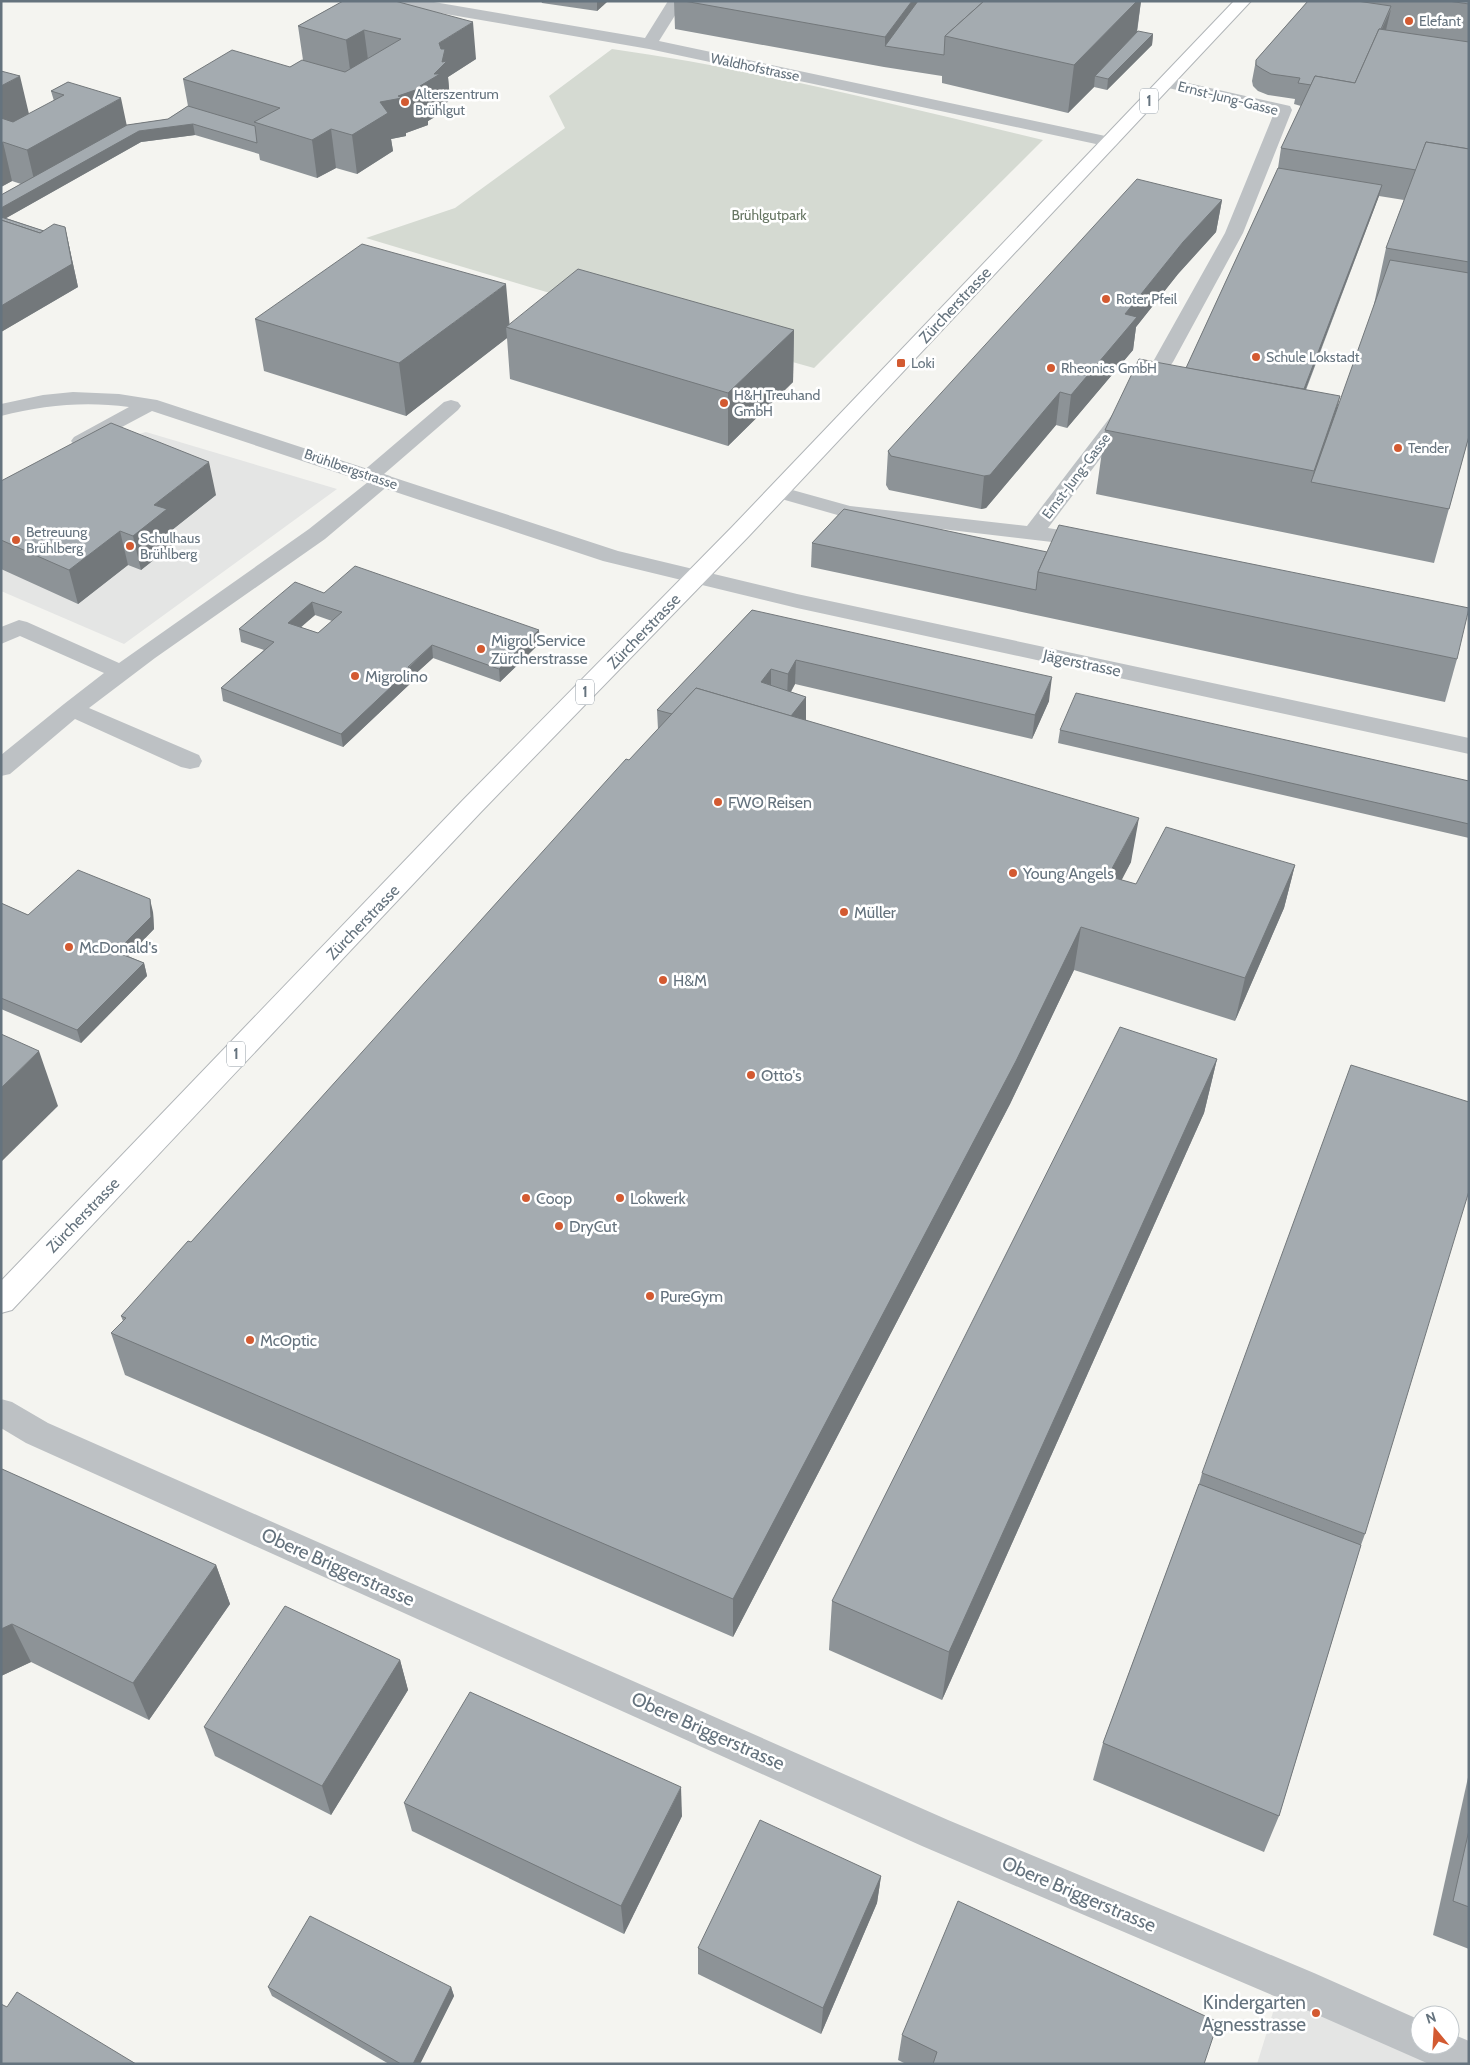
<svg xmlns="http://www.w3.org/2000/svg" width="1470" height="2065" viewBox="0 0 1470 2065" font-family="Cabin,sans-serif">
	<rect width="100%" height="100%" fill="#f4f4f0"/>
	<g fill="#e4e5e4">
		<path d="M146,432L337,489L124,644L1,591V501L111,442Z"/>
		<path d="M1283,1980L1420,2045L1469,2064H1257Z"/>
	</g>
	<path fill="#d5dad2" d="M612,49C757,69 900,106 1043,140L814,368L600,308L366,238L455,208L565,128L549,96Z"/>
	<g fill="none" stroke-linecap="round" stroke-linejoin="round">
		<defs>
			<path id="primary" d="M1234,1H1251L748,537L480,813L12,1310L1,1313V1281L462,801L732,527Z"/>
		</defs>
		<use href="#primary" stroke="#b1b5b8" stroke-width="2"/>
		<g fill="#bdc1c4" fill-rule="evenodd">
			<path d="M1166,78L1290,106L1292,110L1243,233L1173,362L1048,528L1060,530L1063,535L1060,540L1052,542L848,518L771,496L767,492L771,488L778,486L850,506L1027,526L1154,360L1225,233L1274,113L1160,86L1158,83L1160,80Z"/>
			<path d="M451,400L458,402L461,406L458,410L384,474L390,476L394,480L390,484L325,539L155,658L89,708L199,755L202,761L199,767L190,769L181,767L75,719L10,774L1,776V755L64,704L104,673L20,636L1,644V627L19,620L27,622L119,663L309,529L368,482L362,480L358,476L362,472L444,402Z"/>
		</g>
		<g fill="#bdc1c4" fill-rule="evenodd">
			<path d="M391,1H428L645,38L668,1H684L659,41L1110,137L1116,138L1119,142L1116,146L1110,147L649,49L399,6L394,4Z"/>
			<path d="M73,392L119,394L157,400L618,551L797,594L1469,738V754L797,608L603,561L152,411L88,445L81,447L74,445L71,441L74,437L129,407C85,401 44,405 1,416V404L43,395Z"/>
			<path d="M1,1399L12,1402L48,1423L948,1820L1314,1973L1420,2020V2045H1450V2033L1469,2041V2064H1429L1286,2001L922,1846L26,1443L1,1428Z"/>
		</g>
		<use href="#primary" fill="#fff" fill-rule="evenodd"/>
	</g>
	<g fill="#8d9397" fill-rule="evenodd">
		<path d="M343,1L476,59L448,77L450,99L443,107V112L428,121V125L406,133V136L391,139L393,151L357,174L336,168L317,178L260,160L259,154L195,135L141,142L6,218L44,231L65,227L78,287L1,332V195L21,184L12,181L1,187V70L29,114L54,101L51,91L68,82L127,125L168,119L188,106L183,79L290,67L303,60L298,26Z"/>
		<path d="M541,1H608L597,11L542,3Z"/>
		<path d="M674,1H1141L1137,33L1153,34L1152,45L1107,90L1094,87L1068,113L942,83V76L884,67L675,29Z"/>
		<path d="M1308,1H1469V436L1434,563L1096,494L1105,430L1186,368L1278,168L1281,148L1301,106L1294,104L1295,99L1268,95L1258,91L1253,86L1252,81L1256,60ZM1379,196L1404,200L1386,248L1373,309L1338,408L1306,390Z"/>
		<path d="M1222,200L1216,232L1178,274L1136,327L1133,350L1067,428L1056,425L986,508L981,509L889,490L886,485L888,451Z"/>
		<path d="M255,319L794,330L793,382L728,446L510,379L507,338L406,416L264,371Z"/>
		<path d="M1,481L216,495L172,530L175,543L141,570L128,565L78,604L1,569Z"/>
		<path d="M844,509L1457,659L1445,702L811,567L812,543Z"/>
		<path d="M324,593L540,643L500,682L433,658L412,677L413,681L343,747L223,701L221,688L264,650L241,642L239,629ZM315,615L332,621L318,633L300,627Z"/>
		<path d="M752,610L1049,701L1032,739L795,684L791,692L806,697V720L1131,862L1121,880L1136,884L1295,865L1284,908L1235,1021L1074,970L1010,1104L733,1637L125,1375L111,1333L123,1321L121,1316L191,1242L658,729L657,710Z"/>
		<path d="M1060,730L1469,781V838L1058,743Z"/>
		<path d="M1,903L28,915L153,912L154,929L128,956L144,963L147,976L81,1043L1,1009Z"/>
		<path d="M1217,1059L1204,1113L942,1700L829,1650L832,1601Z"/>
		<path d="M1,1469L216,1565L230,1604L149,1720L31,1662L1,1676Z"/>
		<path d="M1202,1473L1365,1534L1361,1545L1279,1816L1264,1852L1093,1780L1103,1743L1199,1484Z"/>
		<path d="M400,1660L408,1690L331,1815L215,1756L204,1727Z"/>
		<path d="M1469,1773V1949L1433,1935Z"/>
		<path d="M404,1803L682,1816L624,1934L412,1831Z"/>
		<path d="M881,1876L877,1903L821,2034L698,1974V1948Z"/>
		<path d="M268,1987H451L454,1996L420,2064H389L272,1996Z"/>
		<path d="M902,2035L1204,2064H906L898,2060Z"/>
	</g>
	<g fill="#73787b">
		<path d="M597,1H608L597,11Z"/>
		<path d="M912,1H929L885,46V37Z"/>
		<path d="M1137,1H1141L1135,44L1095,76L1094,87L1068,113L1074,65Z"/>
		<path d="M1391,9L1386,30L1353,92Z"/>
		<path d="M473,22L476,59L448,77L450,99L443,107V112L428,121V125L406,133V136L391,139L393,151L357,174L352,135L380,102L398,96L420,86L439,43Z"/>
		<path d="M364,30L369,67L351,77L346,40Z"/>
		<path d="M1153,34L1152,45L1107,90L1108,79Z"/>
		<path d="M1,70L5,84L20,76L29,114L1,129Z"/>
		<path d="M121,98L129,136L139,131L193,124L195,135L141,142L1,221V208L36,188L27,150Z"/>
		<path d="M331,129L336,168L317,178L312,140Z"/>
		<path d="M3,142L12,181L1,187V143Z"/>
		<path d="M1382,185L1379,196L1282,451L1285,439Z"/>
		<path d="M1222,200L1216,232L1178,274L1136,327L1133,350L1067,428L1071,395L1125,314L1183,242Z"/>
		<path d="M65,227L78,287L1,332V306Z"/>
		<path d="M506,284L510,329L506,327L507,338L406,416L399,363Z"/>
		<path d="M794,330L793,382L728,446V393Z"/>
		<path d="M1060,392L1056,425L986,508L981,509L984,476Z"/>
		<path d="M1340,396L1326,460L1311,482L1314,471Z"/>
		<path d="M209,462L216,495L172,530L175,543L141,570L133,536L154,505Z"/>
		<path d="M120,531L128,565L78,604L69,570Z"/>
		<path d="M312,602L315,615L291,636L288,623Z"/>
		<path d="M539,630L540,643L500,682L499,669Z"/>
		<path d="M432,645L433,658L412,677L413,681L343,747L341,734Z"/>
		<path d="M796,660L795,684L787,698L788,674Z"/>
		<path d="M771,669V693L761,682Z"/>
		<path d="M1052,677L1049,701L1032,739L1035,715Z"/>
		<path d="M806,697V721L777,732Z"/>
		<path d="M1139,818L1131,862L1101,920L1108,876Z"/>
		<path d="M1295,865L1284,908L1235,1021L1245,978Z"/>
		<path d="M150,899L153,912L154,929L120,964L116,952Z"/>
		<path d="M1081,927L1074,970L1010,1104L733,1637V1599Z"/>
		<path d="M144,963L147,976L81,1043L77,1030Z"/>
		<path d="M39,1051L58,1106L1,1162V1088Z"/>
		<path d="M1217,1059L1204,1113L942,1700L949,1652Z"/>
		<path d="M216,1565L230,1604L149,1720L133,1683Z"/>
		<path d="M12,1624L31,1662L1,1676V1629Z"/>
		<path d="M400,1660L408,1690L331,1815L322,1786Z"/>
		<path d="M681,1787L682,1816L624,1934L621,1906Z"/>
		<path d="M881,1876L877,1903L821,2034L823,2008Z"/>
		<path d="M451,1987L454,1996L420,2064H413Z"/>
	</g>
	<g fill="#a4abb0" stroke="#73787b" fill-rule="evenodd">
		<path d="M343,1H395L473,22L439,43L441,49H445L442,62L447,61L434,74H440L420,86L424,87L398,96L402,98L380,102L388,113L352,135L331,129L312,140L254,122L280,108L183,79L232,50L290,67L302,60L345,72L401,39L364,30L346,40L298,26Z"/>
		<path d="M684,1H912L885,37Z"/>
		<path d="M918,1H984L945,36L944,55L885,46Z"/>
		<path d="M984,1H1137L1074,65L945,36Z"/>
		<path d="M1308,1H1357L1391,6L1381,29H1379L1355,83L1315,76L1311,85L1298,83L1300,78L1271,74L1262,69L1256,65V60Z"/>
		<path d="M1448,1H1469V4Z"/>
		<path d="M1379,29L1469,42V149L1426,142L1416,170L1281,148L1315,76L1355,83Z"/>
		<path d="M1138,31L1153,34L1108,79L1095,76Z"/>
		<path d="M1,71L20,76L1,86Z"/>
		<path d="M68,82L121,98L27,150L3,142L1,143V118L13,122L64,95L51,91Z"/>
		<path d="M188,106L255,126L257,143L193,124L139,131L1,208V195L127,125L168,119Z"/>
		<path d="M1426,142L1469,149V262L1386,248Z"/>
		<path d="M1278,168L1382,185L1304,389L1186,368Z"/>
		<path d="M1137,179L1222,200L1183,242L1125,314L1137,317L1071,395L1060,392L990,475L984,476L891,456L888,451Z"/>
		<path d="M1,217L44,231L40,233L1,220Z"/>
		<path d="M1,220L40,233L54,224L65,227L72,264L1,306Z"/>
		<path d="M362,244L506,284L399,363L255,319Z"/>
		<path d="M1390,260L1469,273V436L1449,509L1311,482Z"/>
		<path d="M578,269L794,330L728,393L506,327Z"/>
		<path d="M1139,359L1340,396L1314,471L1105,430Z"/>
		<path d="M111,423L209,462L154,505L167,509L133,536L120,531L69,570L1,540V481Z"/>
		<path d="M844,509L1047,552L1038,572L1036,590L812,543Z"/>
		<path d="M1059,525L1469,608L1457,659L1038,572Z"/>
		<path d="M355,566L539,630L499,669L432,645L408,667L411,668L341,734L221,688L274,642L239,629L295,582L324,593ZM312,602L342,612L318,633L288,623Z"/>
		<path d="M752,610L1052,677L1035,715L796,660L788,674L771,669L761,682L806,697L791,716L696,688L672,714L657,710Z"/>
		<path d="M696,688L1139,818L1108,876L1136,884L1166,827L1295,865L1245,978L1081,927L1016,1061L733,1599L111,1333L126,1318L121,1316L188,1241L191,1242L626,759L629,760Z"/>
		<path d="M1076,693L1469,781V824L1060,730Z"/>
		<path d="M78,870L150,899L151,917L116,952L144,963L77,1030L1,998V903L28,915Z"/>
		<path d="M1120,1027L1217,1059L949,1652L832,1601Z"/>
		<path d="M1,1034L39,1051L1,1088Z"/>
		<path d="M1351,1065L1469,1102V1191L1365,1534L1202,1473Z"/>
		<path d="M1,1469H2L216,1565L133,1683L12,1624L1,1629Z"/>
		<path d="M1199,1484L1361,1545L1279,1816L1103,1743Z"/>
		<path d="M285,1606L400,1660L322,1786L204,1727Z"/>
		<path d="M470,1692L681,1787L621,1906L404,1803Z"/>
		<path d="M760,1820L881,1876L823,2008L698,1948Z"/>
		<path d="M1469,1830V1907L1453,1901Z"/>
		<path d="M958,1901L1218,2022L1204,2064H933L937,2052L902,2035Z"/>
		<path d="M310,1916L451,1987L413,2064H401L268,1987Z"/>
		<path d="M17,1992L136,2064H1V2004L7,2007Z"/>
	</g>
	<g fill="#d35a31" stroke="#fff" stroke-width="2">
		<circle cx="1409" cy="21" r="5"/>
		<circle cx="405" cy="102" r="5"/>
		<circle cx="1106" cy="299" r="5"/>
		<circle cx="1256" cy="357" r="5"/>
		<rect x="896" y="358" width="10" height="10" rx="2.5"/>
		<circle cx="1051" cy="368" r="5"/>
		<circle cx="724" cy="403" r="5"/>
		<circle cx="1398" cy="448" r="5"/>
		<circle cx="16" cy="540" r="5"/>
		<circle cx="130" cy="546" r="5"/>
		<circle cx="481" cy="649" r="5"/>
		<circle cx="355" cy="676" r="5"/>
		<circle cx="718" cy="802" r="5"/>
		<circle cx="1013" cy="873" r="5"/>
		<circle cx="844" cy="912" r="5"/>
		<circle cx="69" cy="947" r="5"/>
		<circle cx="663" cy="980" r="5"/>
		<circle cx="751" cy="1075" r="5"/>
		<circle cx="526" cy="1198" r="5"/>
		<circle cx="620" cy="1198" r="5"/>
		<circle cx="559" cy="1226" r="5"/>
		<circle cx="650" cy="1296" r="5"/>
		<circle cx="250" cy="1340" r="5"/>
		<circle cx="1316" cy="2013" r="5"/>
	</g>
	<g text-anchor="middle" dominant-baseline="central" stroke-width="5" stroke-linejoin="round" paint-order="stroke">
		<g font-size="14" fill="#65737e" stroke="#fff" text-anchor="start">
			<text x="1419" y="21">Elefant</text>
			<text x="415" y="94">Alterszentrum<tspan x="415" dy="16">Brühlgut</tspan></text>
			<text x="1116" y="299">Roter Pfeil</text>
			<text x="1266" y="357">Schule Lokstadt</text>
			<text x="911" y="363">Loki</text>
			<text x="1061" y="368">Rheonics GmbH</text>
			<text x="734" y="395">H&amp;H Treuhand<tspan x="734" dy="16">GmbH</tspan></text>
			<text x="1408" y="448">Tender</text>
			<text x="26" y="532">Betreuung<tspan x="26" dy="16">Brühlberg</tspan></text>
			<text x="140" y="538">Schulhaus<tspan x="140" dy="16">Brühlberg</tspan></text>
		</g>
		<g font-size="14" fill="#65737e" stroke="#fff">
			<text transform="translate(755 67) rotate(12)">Waldhofstrasse</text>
			<text transform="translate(1228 98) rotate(14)">Ernst-Jung-Gasse</text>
			<text transform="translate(351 469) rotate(19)">Brühlbergstrasse</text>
			<text transform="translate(1076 476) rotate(-53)">Ernst-Jung-Gasse</text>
		</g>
		<g font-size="14" fill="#677663" stroke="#fff">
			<text x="769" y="215">Brühlgutpark</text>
		</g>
		<g fill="#fff" stroke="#939da5" stroke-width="1">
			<rect x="1140" y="88.5" width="18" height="25" rx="4"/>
			<rect x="576" y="679.5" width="18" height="25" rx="4"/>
			<rect x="227" y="1041.5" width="18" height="25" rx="4"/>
		</g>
		<g font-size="15" font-weight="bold" fill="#65737e">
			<text x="1149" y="101">1</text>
			<text x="585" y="692">1</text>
			<text x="236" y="1054">1</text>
		</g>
		<g font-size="16" fill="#65737e" stroke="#fff">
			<text transform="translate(955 305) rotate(-47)">Zürcherstrasse</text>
			<text transform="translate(644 631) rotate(-46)">Zürcherstrasse</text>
			<text transform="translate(1082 663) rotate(12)">Jägerstrasse</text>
			<text transform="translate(363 922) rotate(-46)">Zürcherstrasse</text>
			<text transform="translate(83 1215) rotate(-46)">Zürcherstrasse</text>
		</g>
		<g font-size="16" fill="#65737e" stroke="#fff" text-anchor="start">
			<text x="491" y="640">Migrol Service<tspan x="491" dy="18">Zürcherstrasse</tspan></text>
			<text x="365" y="676">Migrolino</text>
			<text x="728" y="802">FWO Reisen</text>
			<text x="1023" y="873">Young Angels</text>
			<text x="854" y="912">Müller</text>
			<text x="79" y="947">McDonald's</text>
			<text x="673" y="980">H&amp;M</text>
			<text x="761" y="1075">Otto's</text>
			<text x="536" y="1198">Coop</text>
			<text x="630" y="1198">Lokwerk</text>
			<text x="569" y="1226">DryCut</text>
			<text x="660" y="1296">PureGym</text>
			<text x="260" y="1340">McOptic</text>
		</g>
		<g font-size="19" fill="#65737e" stroke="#fff">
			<text transform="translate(338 1567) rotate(24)">Obere Briggerstrasse</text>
			<text transform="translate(708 1731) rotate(24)">Obere Briggerstrasse</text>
			<text transform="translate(1079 1894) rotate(23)">Obere Briggerstrasse</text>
		</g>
		<g font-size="19" fill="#65737e" stroke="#fff" text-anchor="end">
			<text x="1306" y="2002">Kindergarten<tspan x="1306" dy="22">Agnesstrasse</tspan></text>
		</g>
	</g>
	<rect width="1470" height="2065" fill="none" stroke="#65737e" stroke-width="5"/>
	<g transform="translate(1435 2030) rotate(342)"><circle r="24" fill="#ffffff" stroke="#c1c7cb"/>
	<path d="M0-4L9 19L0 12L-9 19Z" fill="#d35a31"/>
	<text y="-8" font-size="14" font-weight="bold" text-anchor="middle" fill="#65737e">N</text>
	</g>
</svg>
